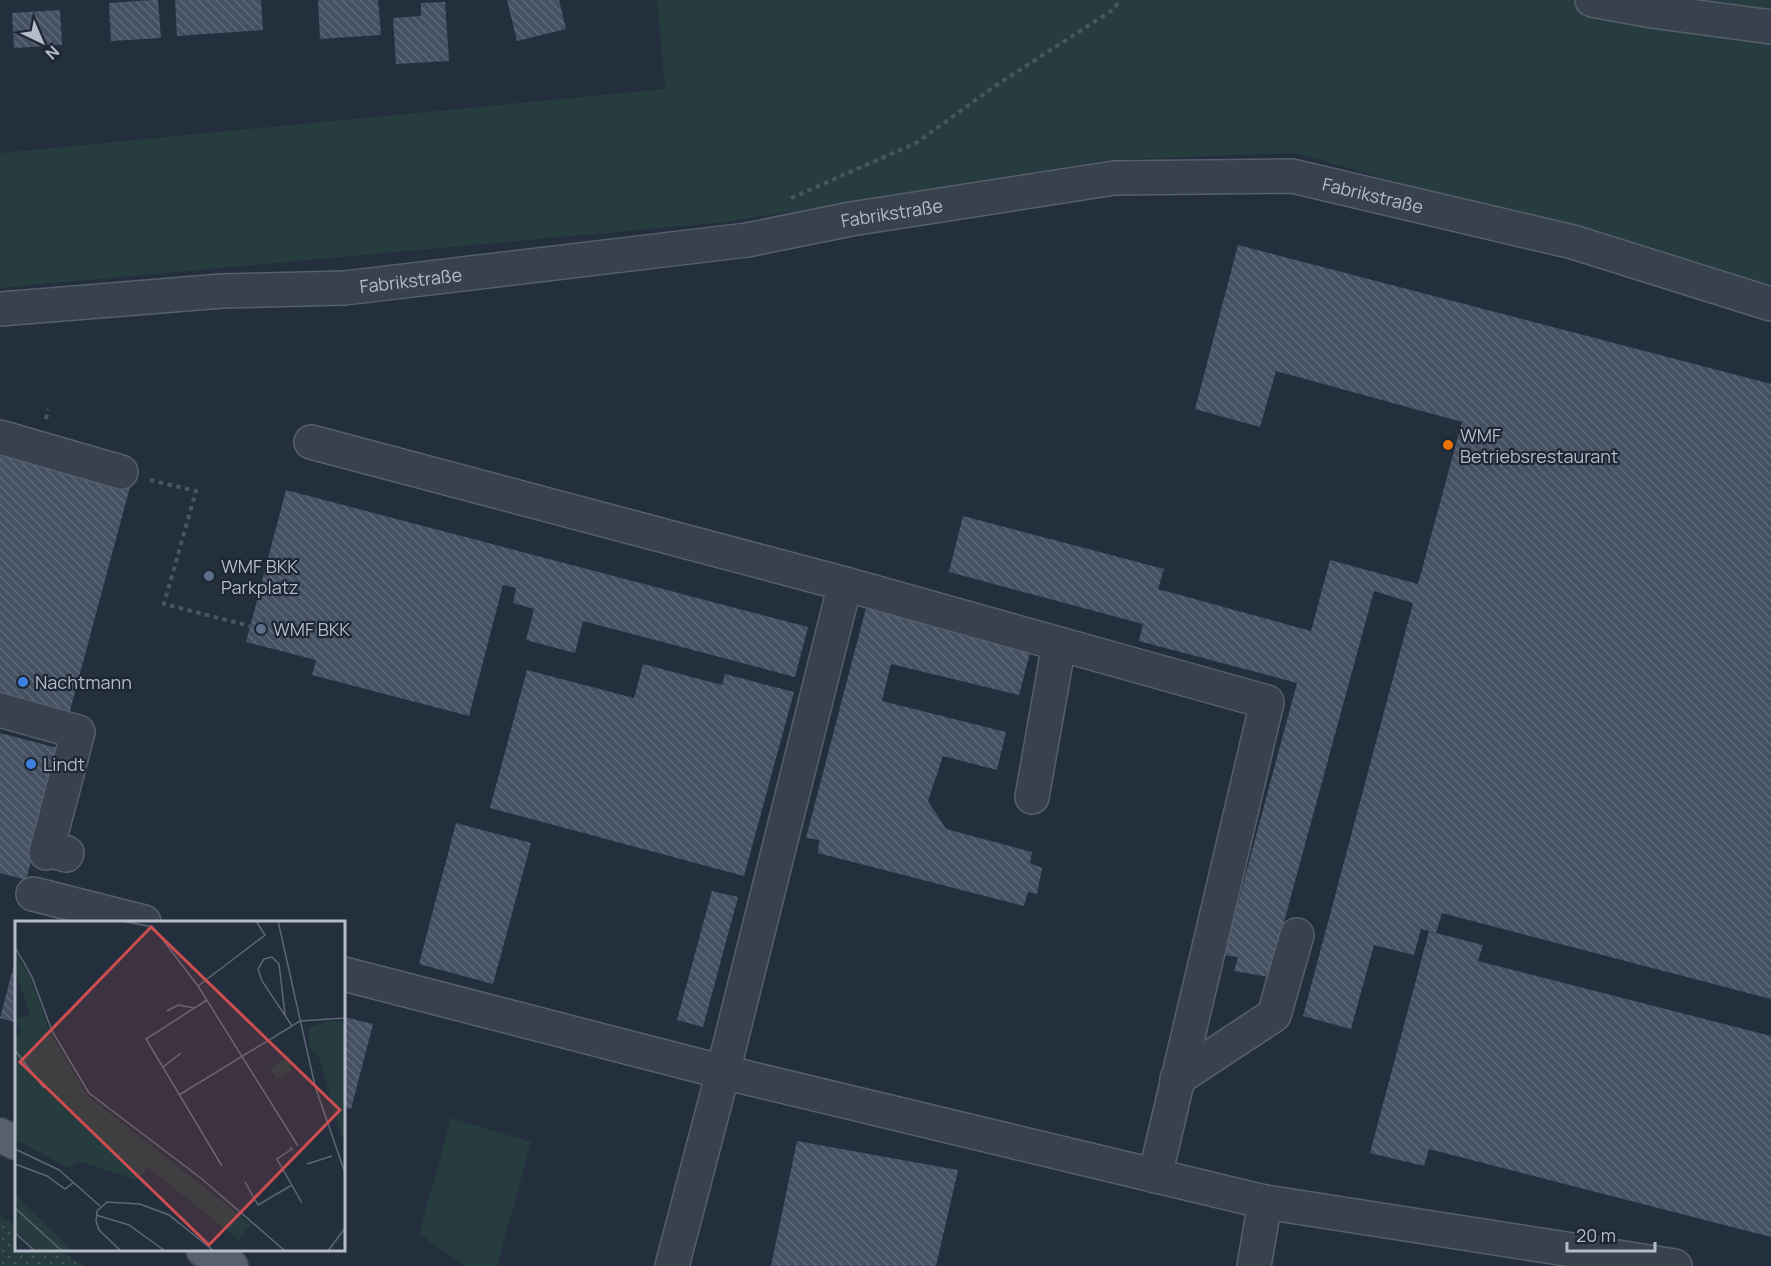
<svg xmlns="http://www.w3.org/2000/svg" width="1771" height="1266" viewBox="0 0 1771 1266" font-family="Manrope,sans-serif">
	<defs>
		<pattern id="park-dots" width="8" height="8" patternUnits="userSpaceOnUse" patternTransform="scale(1.5)"><rect width="8" height="8" fill="#263c3f"/><path d="M2 2h.1M6 6h.1" fill="none" stroke="#435659" stroke-width="1.8" stroke-linecap="round"/></pattern>
		<pattern id="building-back-hatch" width="6" height="6" patternUnits="userSpaceOnUse" patternTransform="scale(1.5)"><rect width="6" height="6" fill="#455162"/><path d="M-1 5l2 2M0 0l6 6M5-1l2 2" fill="none" stroke="#5d6877"/></pattern>
	</defs>
	<rect width="100%" height="100%" fill="#242f3e"/>
	<g fill="#263c3f">
		<path d="M657,0H1771V286L1294,153L1106,160L726,222L0,288V153L665,89Z"/>
		<path d="M451,1118L531,1142L497,1266H466L419,1234Z"/>
	</g>
	<path fill="url(#park-dots)" d="M0,1216L16,1226V1250H58L85,1266H0Z"/>
	<g fill="url(#building-back-hatch)">
		<path d="M152,0H158L161,38L111,41L109,3Z"/>
		<path d="M175,0H261L263,30L177,36Z"/>
		<path d="M318,0H378L381,35L320,39Z"/>
		<path d="M507,0H559L566,29L517,41Z"/>
		<path d="M445,2L449,61L396,64L393,18L421,16V3Z"/>
		<path d="M60,10L62,45L14,48L12,13Z"/>
		<path d="M1238,245L1771,384V999L1442,913L1436,933L1483,945L1478,961L1771,1036V1237L1429,1149L1424,1166L1370,1153L1429,931L1421,929L1414,955L1374,945L1351,1029L1303,1016L1413,603L1374,591L1269,977L1234,971L1238,957L1224,955L1297,683L1139,641L1143,624L949,572L963,516L1164,569L1158,589L1311,631L1330,560L1418,584L1462,422L1276,371L1260,427L1195,409Z"/>
		<path d="M0,452L130,487L68,718L0,700Z"/>
		<path d="M286,490L808,627L795,677L583,621L575,653L526,640L534,609L513,603L516,588L503,585L469,716L312,675L316,660L246,642Z"/>
		<path d="M867,604L1032,645L1019,695L891,664L882,701L1006,732L997,770L943,756L928,801L946,829L1032,852L1030,863L1042,868L1037,894L1028,892L1024,906L818,853L819,840L806,838Z"/>
		<path d="M643,664L722,685L725,674L794,692L744,876L490,808L527,670L634,698Z"/>
		<path d="M0,733L61,749L26,880L0,873Z"/>
		<path d="M456,823L531,843L493,984L419,964Z"/>
		<path d="M712,891L738,897L703,1027L677,1020Z"/>
		<path d="M16,957V1023L0,1018Z"/>
		<path d="M344,1017L373,1024L351,1109L344,1107Z"/>
		<path d="M797,1141L958,1170L936,1266H771Z"/>
	</g>
	<g fill="none" stroke-linecap="round" stroke-linejoin="round">
		<defs>
			<g id="minor">
				<path d="M1592,0L1652,11L1771,27"/>
				<path id="s1" d="M0,309L222,291L345,288L747,240L851,219L1114,178L1292,176L1573,242L1771,304"/>
				<path d="M0,437L121,472"/>
				<path d="M311,442L845,584L1267,702L1155,1176"/>
				<path d="M0,710L78,732L46,853L48,850L66,855L67,853"/>
				<path d="M1032,797L1059,644"/>
				<path d="M33,894L144,922"/>
				<path d="M344,974L723,1072L1265,1202L1675,1266"/>
				<path d="M1177,1079L1274,1015L1297,935"/>
				<path d="M672,1266L723,1072L845,584"/>
				<path d="M1254,1266L1265,1202"/>
			</g>
			<g id="major">
				<path d="M0,1135L16,1143"/>
				<path d="M203,1250L231,1266"/>
			</g>
		</defs>
		<use href="#minor" stroke="#565f6c" stroke-width="36"/>
		<use href="#major" stroke="#414a57" stroke-width="36"/>
		<g stroke="#44595c" stroke-width="4" stroke-dasharray="4.5 4.5" stroke-linecap="butt">
			<path d="M791,198L916,143L995,86L1114,9L1120,0"/>
			<path d="M46,419L48,409"/>
			<path d="M150,480L196,491L164,604L250,626"/>
		</g>
		<use href="#minor" stroke="#38414e" stroke-width="33"/>
		<use href="#major" stroke="#56606e" stroke-width="33"/>
	</g>
	<circle fill="#e8710a" stroke="#1d2633" stroke-width="2" cx="1448" cy="445" r="6"/>
	<g fill="#5c6f8a" stroke="#1d2633" stroke-width="2">
		<circle cx="209" cy="576" r="6"/>
		<circle cx="261" cy="629" r="6"/>
	</g>
	<g fill="#3f7fe0" stroke="#1d2633" stroke-width="2">
		<circle cx="23" cy="682" r="6"/>
		<circle cx="31" cy="764" r="6"/>
	</g>
	<g text-anchor="middle" dominant-baseline="central" stroke-width="4.5" stroke-linejoin="round" paint-order="stroke">
		<g font-size="18" fill="#b4bcc9" stroke="#1d2633">
			<text stroke="none"><textPath href="#s1" startOffset="1384">Fabrikstraße</textPath></text>
			<text stroke="none"><textPath href="#s1" startOffset="898">Fabrikstraße</textPath></text>
			<text stroke="none"><textPath href="#s1" startOffset="412">Fabrikstraße</textPath></text>
		</g>
		<g font-size="18" fill="#b4bcc9" stroke="#1d2633" text-anchor="start">
			<text x="1460" y="435">WMF<tspan x="1460" dy="21">Betriebsrestaurant</tspan></text>
			<text x="221" y="566">WMF BKK<tspan x="221" dy="21">Parkplatz</tspan></text>
			<text x="273" y="629">WMF BKK</text>
			<text x="35" y="682">Nachtmann</text>
			<text x="43" y="764">Lindt</text>
		</g>
	</g>
	<g transform="translate(15 921)">
		<rect width="330" height="330" fill="#242f3e"/>
		<path d="M0,31L15,55L35,111L72,174L236,303L224,319L133,246L122,259L63,240L54,247L0,218V116L6,111L0,98L15,93L0,49ZM274,136L277,149L262,158L255,147Z" fill="#263c3f"/>
		<path d="M0,273L58,330H22L0,312Z" fill="#263c3f"/>
		<path d="M312,100L330,101V215L327,216L304,136L295,127L293,114L295,106Z" fill="#263c3f"/>
		<path fill="none" stroke="#5e6776" stroke-width="1.5" d="M107,0L138,6L183,65L283,225M263,0L300,165L330,252M0,26L17,56L37,110L74,172L187,258L270,330M183,65L250,14L241,0M192,79L131,118L207,245M152,90L163,84L179,87M270,94L264,43L257,36L249,38L243,48L247,60L277,105M0,129L29,167M148,146L166,132M164,174L285,100L330,97M275,226L277,228L262,238L287,282M0,228L44,249L85,285M0,243L32,255L50,268L59,261M292,243L317,235M230,261L243,284L277,264M0,287L47,330M81,294L114,304L150,330M0,312L20,330M106,330L84,309L81,300L82,290L92,281L125,283L154,294L199,330M313,330L330,307"/>
		<path fill="#ce4d50" fill-opacity="0.15" stroke="#ce4d50" stroke-width="3" d="M136,6L325,189L194,324L5,141Z"/>
		<rect width="330" height="330" fill="none" stroke="#b4bcc9" stroke-width="3"/>
	</g>
	<g transform="translate(42 42) rotate(136)" stroke="#1d2633" stroke-width="4.5" paint-order="stroke">
	<path d="M0-4.5L10 22L0 15L-10 22Z" fill="#b4bcc9"/>
	<text y="-9" font-size="16" font-weight="bold" text-anchor="middle" fill="#b4bcc9">N</text>
	</g>
	<path d="M1567 1242v9h88v-9" fill="none" stroke="#b4bcc9" stroke-width="3"/>
	<text x="1576" y="1242" font-size="18" fill="#b4bcc9" stroke="#1d2633" stroke-width="4.5" paint-order="stroke">20 m</text>
</svg>
